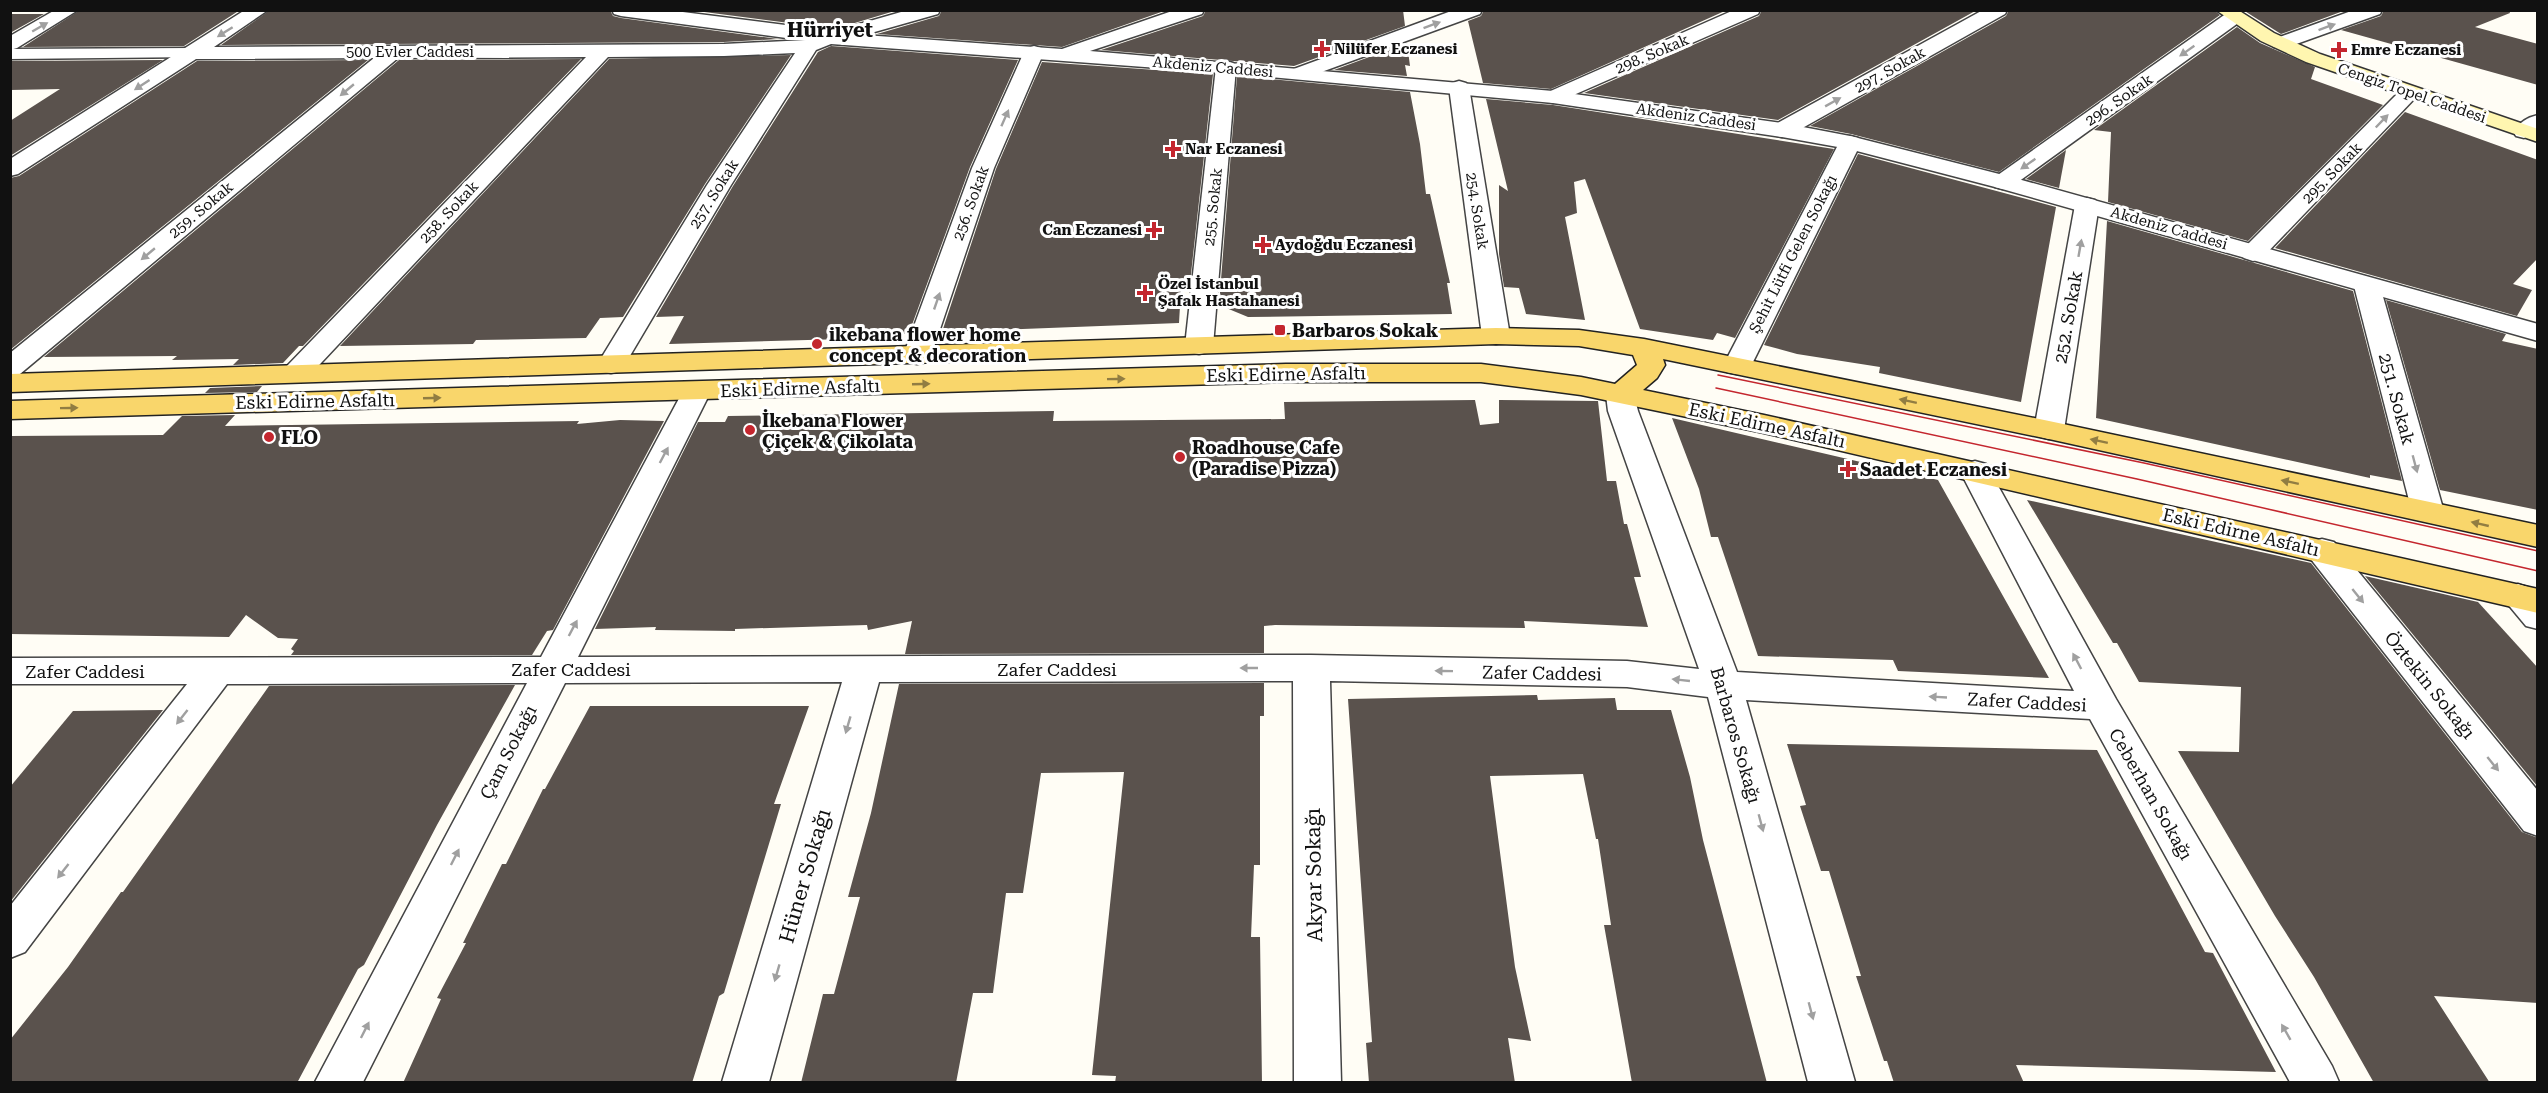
<svg xmlns="http://www.w3.org/2000/svg" width="2548" height="1093" viewBox="0 0 2548 1093" font-family="'Roboto Serif',serif">
	<rect width="100%" height="100%" fill="#fffdf5"/>
	<g fill="#5a524d">
		<path d="M80,10H240L184,46L23,47Z"/>
		<path d="M270,10H610L613,16L621,18L778,39L724,42L221,45Z"/>
		<path d="M689,10H898L848,25L844,30Z"/>
		<path d="M942,10H1167L1062,47L877,34L939,16Z"/>
		<path d="M1206,10H1403L1405,26L1294,66L1101,50L1203,16Z"/>
		<path d="M1484,10H1727L1551,89L1483,83L1468,21L1481,16Z"/>
		<path d="M1762,10H1977L1778,120L1584,93L1759,16Z"/>
		<path d="M2009,10H2214L2220,15L1999,172L1851,134L1810,126L2006,16Z"/>
		<path d="M2243,10H2346L2281,34Z"/>
		<path d="M2384,10H2509L2510,13L2475,27L2538,44V85L2341,30L2381,16Z"/>
		<path d="M10,14H44L10,33Z"/>
		<path d="M2237,27L2260,43L2315,67L2311,79L2383,105L2248,241L2108,202L2111,132L2094,130Z"/>
		<path d="M1407,43L1410,66L1405,65L1407,76L1334,70Z"/>
		<path d="M831,46L1018,60L970,167L909,333L881,338L669,344L684,316L656,317L733,186L818,52Z"/>
		<path d="M791,55L705,184L623,317L600,318L586,338L476,340L473,344L340,346L609,59Z"/>
		<path d="M581,59L303,346H299L283,363L233,365L239,359L172,360L177,356L44,357L399,60Z"/>
		<path d="M163,60L10,156V121L60,89L10,90V61Z"/>
		<path d="M368,60L10,350V178L19,176L197,61Z"/>
		<path d="M1042,62L1213,74L1189,292L1181,289L1179,323L942,332L996,169Z"/>
		<path d="M1237,76L1410,92L1420,144L1426,194H1430L1450,283H1447L1452,314L1248,317L1219,305Z"/>
		<path d="M1486,99L1553,105L1834,149L1735,338L1717,333L1713,340L1640,329L1585,179L1574,182L1577,213L1565,217L1585,320L1526,314L1519,288L1504,287L1499,254V185L1508,191Z"/>
		<path d="M2405,112L2538,160V258L2513,284L2532,290L2517,316L2275,248Z"/>
		<path d="M2066,150L2059,188L2026,179Z"/>
		<path d="M1858,154L2056,207L2021,402L1879,373L1880,367L1797,354L1764,345Z"/>
		<path d="M2107,221L2353,291L2402,481L2370,475V478L2096,418Z"/>
		<path d="M2386,300L2506,334L2502,341L2538,349V510L2440,490Z"/>
		<path d="M262,386L257,392L205,393L210,388Z"/>
		<path d="M1475,400L1480,425L1499,423V400L1598,401L1607,481H1616L1624,524H1627L1641,577H1634L1648,627L1524,621L1525,628L1275,625L1264,626V653L905,654L912,621L868,630L867,625L735,629V631L655,630L656,627L595,629L698,422H725L728,416L1054,411L1053,421L1285,419L1284,402Z"/>
		<path d="M235,415L225,426L579,421L577,424L620,420L664,421L553,630L547,631L532,655H291L294,651L291,649L298,639L278,638L246,615L229,637L10,634V436L163,435L182,416Z"/>
		<path d="M1672,418L1938,480L2049,678L1898,671L1893,660L1758,656L1718,537H1711L1699,489Z"/>
		<path d="M2027,500L2311,563L2522,832L2538,838V1003L2434,996L2490,1083H2374L2314,977L2275,916L2178,751L2239,752L2241,687L2139,682L2117,643H2113Z"/>
		<path d="M2365,576L2478,602L2538,668V787Z"/>
		<path d="M1264,683V716H1260V865H1254L1251,937H1260L1262,1083H1115L1116,1076L1092,1075L1124,772L1041,773L1023,893H1006L993,993H973L956,1083H801L823,994H834L860,897H848L871,813L899,684Z"/>
		<path d="M515,685L437,825L364,965L358,969L297,1083H10V1040L68,967L121,892H123L269,686Z"/>
		<path d="M1537,695L1538,700L1615,698L1617,710H1671L1690,777L1703,840L1767,1083H1632L1604,925H1611L1598,839H1596L1583,774L1490,776L1515,967L1531,1041L1508,1038L1515,1083H1369L1366,1043L1372,1042L1348,699Z"/>
		<path d="M590,706H809L774,804H781L724,993L719,996L692,1083H403L441,999L437,998L466,943H463L502,864H506L543,789H545Z"/>
		<path d="M163,710L10,902V787L73,711Z"/>
		<path d="M1787,744L2097,750L2205,952L2213,953L2276,1072L2016,1065L2024,1083H1894L1887,1061H1884L1856,976H1861L1829,871H1821L1800,806L1806,805Z"/>
	</g>
	<g fill="none" stroke-linecap="round" stroke-linejoin="round">
		<defs>
			<path id="pedestrian" d="M192,48L198,49L201,53L198,57L10,59V49Z"/>
			<g id="minor">
				<path d="M55,10H78L17,48L10,50V36Z"/>
				<path d="M245,10H268L214,47L724,44L806,40L824,34L831,36L834,40L831,44L816,50L731,185L621,371L611,373L601,371L597,365L707,185L795,53L724,56L608,57L306,379L296,382L286,379L282,373L286,367L586,57L398,58L20,374L10,376V353L374,58L196,59L18,174L10,176V159Z"/>
				<path d="M1454,10H1482L1480,14L1305,78H1291L1288,74L1291,70Z"/>
				<path d="M1734,10H1760L1758,14L1560,101L1553,103L1546,101L1543,97L1546,93Z"/>
				<path d="M1983,10H2007L2005,14L1790,135L1782,137L1774,135L1771,130L1774,125Z"/>
				<path d="M2354,10H2382L2380,14L2288,47H2274L2271,43L2274,39Z"/>
				<path d="M2234,11L2241,13L2243,17L2241,21L2011,187L2003,189L1995,187L1991,182L1995,177L2227,13Z"/>
				<path d="M1034,46L1041,48L1044,52L994,168L931,356L927,362L917,364L907,362L903,356L972,168L1024,52L1027,48Z"/>
				<path d="M1226,61L1233,63L1236,67L1213,346L1209,352L1199,354L1189,352L1185,346L1216,67L1219,63Z"/>
				<path d="M1459,81L1466,83L1469,87L1510,336L1506,342L1496,344L1486,342L1482,336L1449,87L1452,83Z"/>
				<path d="M2410,86L2417,88L2420,92L2417,96L2262,258L2253,261L2244,258L2240,253L2244,248L2403,88Z"/>
				<path d="M2538,115V131L2524,138L2516,136L2513,131C2519,123 2528,117 2538,115Z"/>
				<path d="M1850,136L1858,138L1861,143L1751,366L1747,372L1737,374L1727,372L1723,366L1839,143L1842,138Z"/>
				<path d="M2087,198L2095,200L2099,205L2064,430L2060,436L2049,439L2038,436L2034,430L2075,205L2079,200Z"/>
				<path d="M2367,278L2376,280L2380,286L2444,512L2439,519L2428,522L2417,519L2412,512L2354,286L2358,280Z"/>
				<path d="M697,382L707,385L711,391L578,657L1311,655L1627,661L1699,669L1608,411L1606,395L1610,389L1620,386L1630,389L1634,395L1638,411L1737,672L2074,691L1960,471L1964,464L1975,461L1986,464L2116,699L2332,1066L2339,1082H2290L2090,719L1746,700L1855,1082H1808L1708,697L1627,687L1330,681L1341,1082H1294L1293,681L879,682L769,1082H722L842,682L565,683L363,1082H315L527,683L227,684L25,952L10,958V906L187,684H10V658L541,657L683,391L687,385Z"/>
				<path d="M2322,539L2334,542L2538,791V836L2524,831L2310,558L2305,550L2310,542Z"/>
				<path d="M2518,584L2530,588L2538,595V629L2526,626L2501,596L2506,588Z"/>
			</g>
			<path id="tertiary" d="M612,10H667L848,33L846,31L849,27L908,10H940L938,14L864,35L1062,49L1175,10H1204L1202,14L1090,51L1553,91L1782,123L1850,136L2011,177L2538,324V341L1995,187L1849,149L1782,137L1553,103L1226,73L831,44L621,16L614,14Z"/>
			<path id="secondary" d="M2216,10H2238L2274,33L2320,54L2538,129V142L2306,62L2261,41Z"/>
			<path id="primary" d="M1496,328L1579,330L1644,339L2049,421L2538,525V547L2049,439L1663,359L1665,365L1657,378L1643,390L1764,415L2538,589V613L1764,433L1581,395L1481,382H1286L10,419V401L1286,364H1481L1581,377L1615,384L1637,365L1633,355L1579,346L1496,344L10,392V374Z"/>
		</defs>
		<use href="#pedestrian" stroke="#444" stroke-width="3"/>
		<use href="#minor" stroke="#444" stroke-width="3"/>
		<use href="#tertiary" stroke="#444" stroke-width="3"/>
		<use href="#secondary" stroke="#333" stroke-width="3"/>
		<use href="#primary" stroke="#222" stroke-width="3"/>
		<use href="#pedestrian" fill="#fff" fill-rule="evenodd"/>
		<use href="#minor" fill="#fff" fill-rule="evenodd"/>
		<use href="#tertiary" fill="#fff" fill-rule="evenodd"/>
		<use href="#secondary" fill="#fff6b0" fill-rule="evenodd"/>
		<use href="#primary" fill="#f9d66b" fill-rule="evenodd"/>
		<g stroke="#c4262e" stroke-width="1.5">
			<path d="M1718,375L2144,463L2538,551"/>
			<path d="M1716,388L2137,479L2538,571"/>
		</g>
	</g>
	<defs><path id="oneway-solid" d="M-6-.8H1V-3.2L6.5 0L1 3.2V.8H-6Z" transform="scale(1.5)"/></defs>
	<g fill="#a0a0a0">
		<use href="#oneway-solid" transform="translate(1432 25) rotate(-20)"/>
		<use href="#oneway-solid" transform="translate(40 27) rotate(-30)"/>
		<use href="#oneway-solid" transform="translate(2327 27) rotate(-20)"/>
		<use href="#oneway-solid" transform="translate(225 32) rotate(148)"/>
		<use href="#oneway-solid" transform="translate(2187 51) rotate(145)"/>
		<use href="#oneway-solid" transform="translate(142 85) rotate(147)"/>
		<use href="#oneway-solid" transform="translate(347 90) rotate(140)"/>
		<use href="#oneway-solid" transform="translate(1833 102) rotate(-29)"/>
		<use href="#oneway-solid" transform="translate(1005 118) rotate(-66)"/>
		<use href="#oneway-solid" transform="translate(2382 121) rotate(-46)"/>
		<use href="#oneway-solid" transform="translate(2028 164) rotate(145)"/>
		<use href="#oneway-solid" transform="translate(2080 248) rotate(-80)"/>
		<use href="#oneway-solid" transform="translate(148 254) rotate(140)"/>
		<use href="#oneway-solid" transform="translate(937 301) rotate(-71)"/>
		<use href="#oneway-solid" transform="translate(664 455) rotate(-62)"/>
		<use href="#oneway-solid" transform="translate(2415 464) rotate(75)"/>
		<use href="#oneway-solid" transform="translate(2358 596) rotate(51)"/>
		<use href="#oneway-solid" transform="translate(573 628) rotate(-62)"/>
		<use href="#oneway-solid" transform="translate(2077 661) rotate(-118)"/>
		<use href="#oneway-solid" transform="translate(1249 668) rotate(180)"/>
		<use href="#oneway-solid" transform="translate(1444 671) rotate(-179)"/>
		<use href="#oneway-solid" transform="translate(1681 680) rotate(-174)"/>
		<use href="#oneway-solid" transform="translate(1938 697) rotate(-177)"/>
		<use href="#oneway-solid" transform="translate(182 717) rotate(128)"/>
		<use href="#oneway-solid" transform="translate(848 725) rotate(106)"/>
		<use href="#oneway-solid" transform="translate(2493 764) rotate(51)"/>
		<use href="#oneway-solid" transform="translate(1761 823) rotate(75)"/>
		<use href="#oneway-solid" transform="translate(455 857) rotate(-63)"/>
		<use href="#oneway-solid" transform="translate(63 871) rotate(128)"/>
		<use href="#oneway-solid" transform="translate(777 973) rotate(106)"/>
		<use href="#oneway-solid" transform="translate(1811 1011) rotate(75)"/>
		<use href="#oneway-solid" transform="translate(365 1030) rotate(-63)"/>
		<use href="#oneway-solid" transform="translate(2286 1032) rotate(-120)"/>
	</g>
	<g fill="#917d42">
		<use href="#oneway-solid" transform="translate(1116 379) rotate(-1)"/>
		<use href="#oneway-solid" transform="translate(921 384) rotate(-2)"/>
		<use href="#oneway-solid" transform="translate(432 398) rotate(-2)"/>
		<use href="#oneway-solid" transform="translate(1908 401) rotate(-168)"/>
		<use href="#oneway-solid" transform="translate(69 408) rotate(-1)"/>
		<use href="#oneway-solid" transform="translate(2099 441) rotate(-168)"/>
		<use href="#oneway-solid" transform="translate(2290 482) rotate(-168)"/>
		<use href="#oneway-solid" transform="translate(2480 524) rotate(-167)"/>
	</g>
	<g fill="#c4262e" stroke="#fff" stroke-width="2">
		<path d="M1319 40h6v6h6v6h-6v6h-6v-6h-6v-6h6z"/>
		<path d="M2336 41h6v6h6v6h-6v6h-6v-6h-6v-6h6z"/>
		<path d="M1170 140h6v6h6v6h-6v6h-6v-6h-6v-6h6z"/>
		<path d="M1151 221h6v6h6v6h-6v6h-6v-6h-6v-6h6z"/>
		<path d="M1260 236h6v6h6v6h-6v6h-6v-6h-6v-6h6z"/>
		<path d="M1142 284h6v6h6v6h-6v6h-6v-6h-6v-6h6z"/>
		<rect x="1274" y="324" width="12" height="12" rx="3"/>
		<circle cx="817" cy="344" r="6"/>
		<circle cx="750" cy="430" r="6"/>
		<circle cx="269" cy="437" r="6"/>
		<circle cx="1180" cy="457" r="6"/>
		<path d="M1845 460h6v6h6v6h-6v6h-6v-6h-6v-6h6z"/>
	</g>
	<g text-anchor="middle" dominant-baseline="central" stroke-width="6" stroke-linejoin="round" paint-order="stroke">
		<g font-size="15" font-weight="bold" fill="#111" stroke="#fff" text-anchor="start">
			<text x="1334" y="49">Nilüfer Eczanesi</text>
			<text x="2351" y="50">Emre Eczanesi</text>
			<text x="1185" y="149">Nar Eczanesi</text>
			<text x="1142" y="230" text-anchor="end">Can Eczanesi</text>
			<text x="1275" y="245">Aydoğdu Eczanesi</text>
			<text x="1158" y="284">Özel İstanbul<tspan x="1158" dy="17">Şafak Hastahanesi</tspan></text>
		</g>
		<g font-size="15" fill="#111" stroke="#fff">
			<text x="410" y="52">500 Evler Caddesi</text>
			<text transform="translate(1652 54) rotate(-23)">298. Sokak</text>
			<text transform="translate(1213 67) rotate(5)">Akdeniz Caddesi</text>
			<text transform="translate(1890 70) rotate(-29)">297. Sokak</text>
			<text transform="translate(2412 93) rotate(19)">Cengiz Topel Caddesi</text>
			<text transform="translate(2119 100) rotate(-35)">296. Sokak</text>
			<text transform="translate(1696 117) rotate(8)">Akdeniz Caddesi</text>
			<text transform="translate(2332 173) rotate(-46)">295. Sokak</text>
			<text transform="translate(714 194) rotate(-58)">257. Sokak</text>
			<text transform="translate(971 203) rotate(-70)">256. Sokak</text>
			<text transform="translate(1213 207) rotate(-84)">255. Sokak</text>
			<text transform="translate(201 210) rotate(-40)">259. Sokak</text>
			<text transform="translate(1477 211) rotate(81)">254. Sokak</text>
			<text transform="translate(449 212) rotate(-47)">258. Sokak</text>
			<text transform="translate(2169 228) rotate(16)">Akdeniz Caddesi</text>
			<text transform="translate(1793 254) rotate(-63)">Şehit Lütfi Gelen Sokağı</text>
		</g>
		<g font-size="18" fill="#111" stroke="#fff">
			<text transform="translate(2068 317) rotate(-80)">252. Sokak</text>
			<text transform="translate(1286 374) rotate(-1)">Eski Edirne Asfaltı</text>
			<text transform="translate(800 388) rotate(-2)">Eski Edirne Asfaltı</text>
			<text transform="translate(2397 399) rotate(75)">251. Sokak</text>
			<text transform="translate(315 401) rotate(-1)">Eski Edirne Asfaltı</text>
			<text transform="translate(1767 425) rotate(12)">Eski Edirne Asfaltı</text>
			<text transform="translate(2241 532) rotate(13)">Eski Edirne Asfaltı</text>
			<text x="571" y="669">Zafer Caddesi</text>
			<text x="1057" y="669">Zafer Caddesi</text>
			<text x="85" y="671">Zafer Caddesi</text>
			<text transform="translate(1542 673) rotate(1)">Zafer Caddesi</text>
			<text transform="translate(2430 685) rotate(51)">Öztekin Sokağı</text>
			<text transform="translate(2027 702) rotate(3)">Zafer Caddesi</text>
			<text transform="translate(1736 735) rotate(74)">Barbaros Sokağı</text>
			<text transform="translate(508 752) rotate(-63)">Çam Sokağı</text>
			<text transform="translate(2151 794) rotate(60)">Ceberhan Sokağı</text>
		</g>
		<g font-size="18" font-weight="bold" fill="#111" stroke="#fff" text-anchor="start">
			<text x="1292" y="330">Barbaros Sokak</text>
			<text x="829" y="334">ikebana flower home<tspan x="829" dy="21">concept &amp; decoration</tspan></text>
			<text x="762" y="420">İkebana Flower<tspan x="762" dy="21">Çiçek &amp; Çikolata</tspan></text>
			<text x="281" y="437">FLO</text>
			<text x="1192" y="447">Roadhouse Cafe<tspan x="1192" dy="21">(Paradise Pizza)</tspan></text>
			<text x="1860" y="469">Saadet Eczanesi</text>
		</g>
		<g font-size="20" font-weight="bold" fill="#111" stroke="#fff">
			<text x="830" y="30">Hürriyet</text>
		</g>
		<g font-size="21" fill="#111" stroke="#fff">
			<text transform="translate(1314 875) rotate(-91)">Akyar Sokağı</text>
			<text transform="translate(805 876) rotate(-74)">Hüner Sokağı</text>
		</g>
	</g>
	<rect width="2548" height="1093" fill="none" stroke="#111111" stroke-width="24"/>
</svg>
